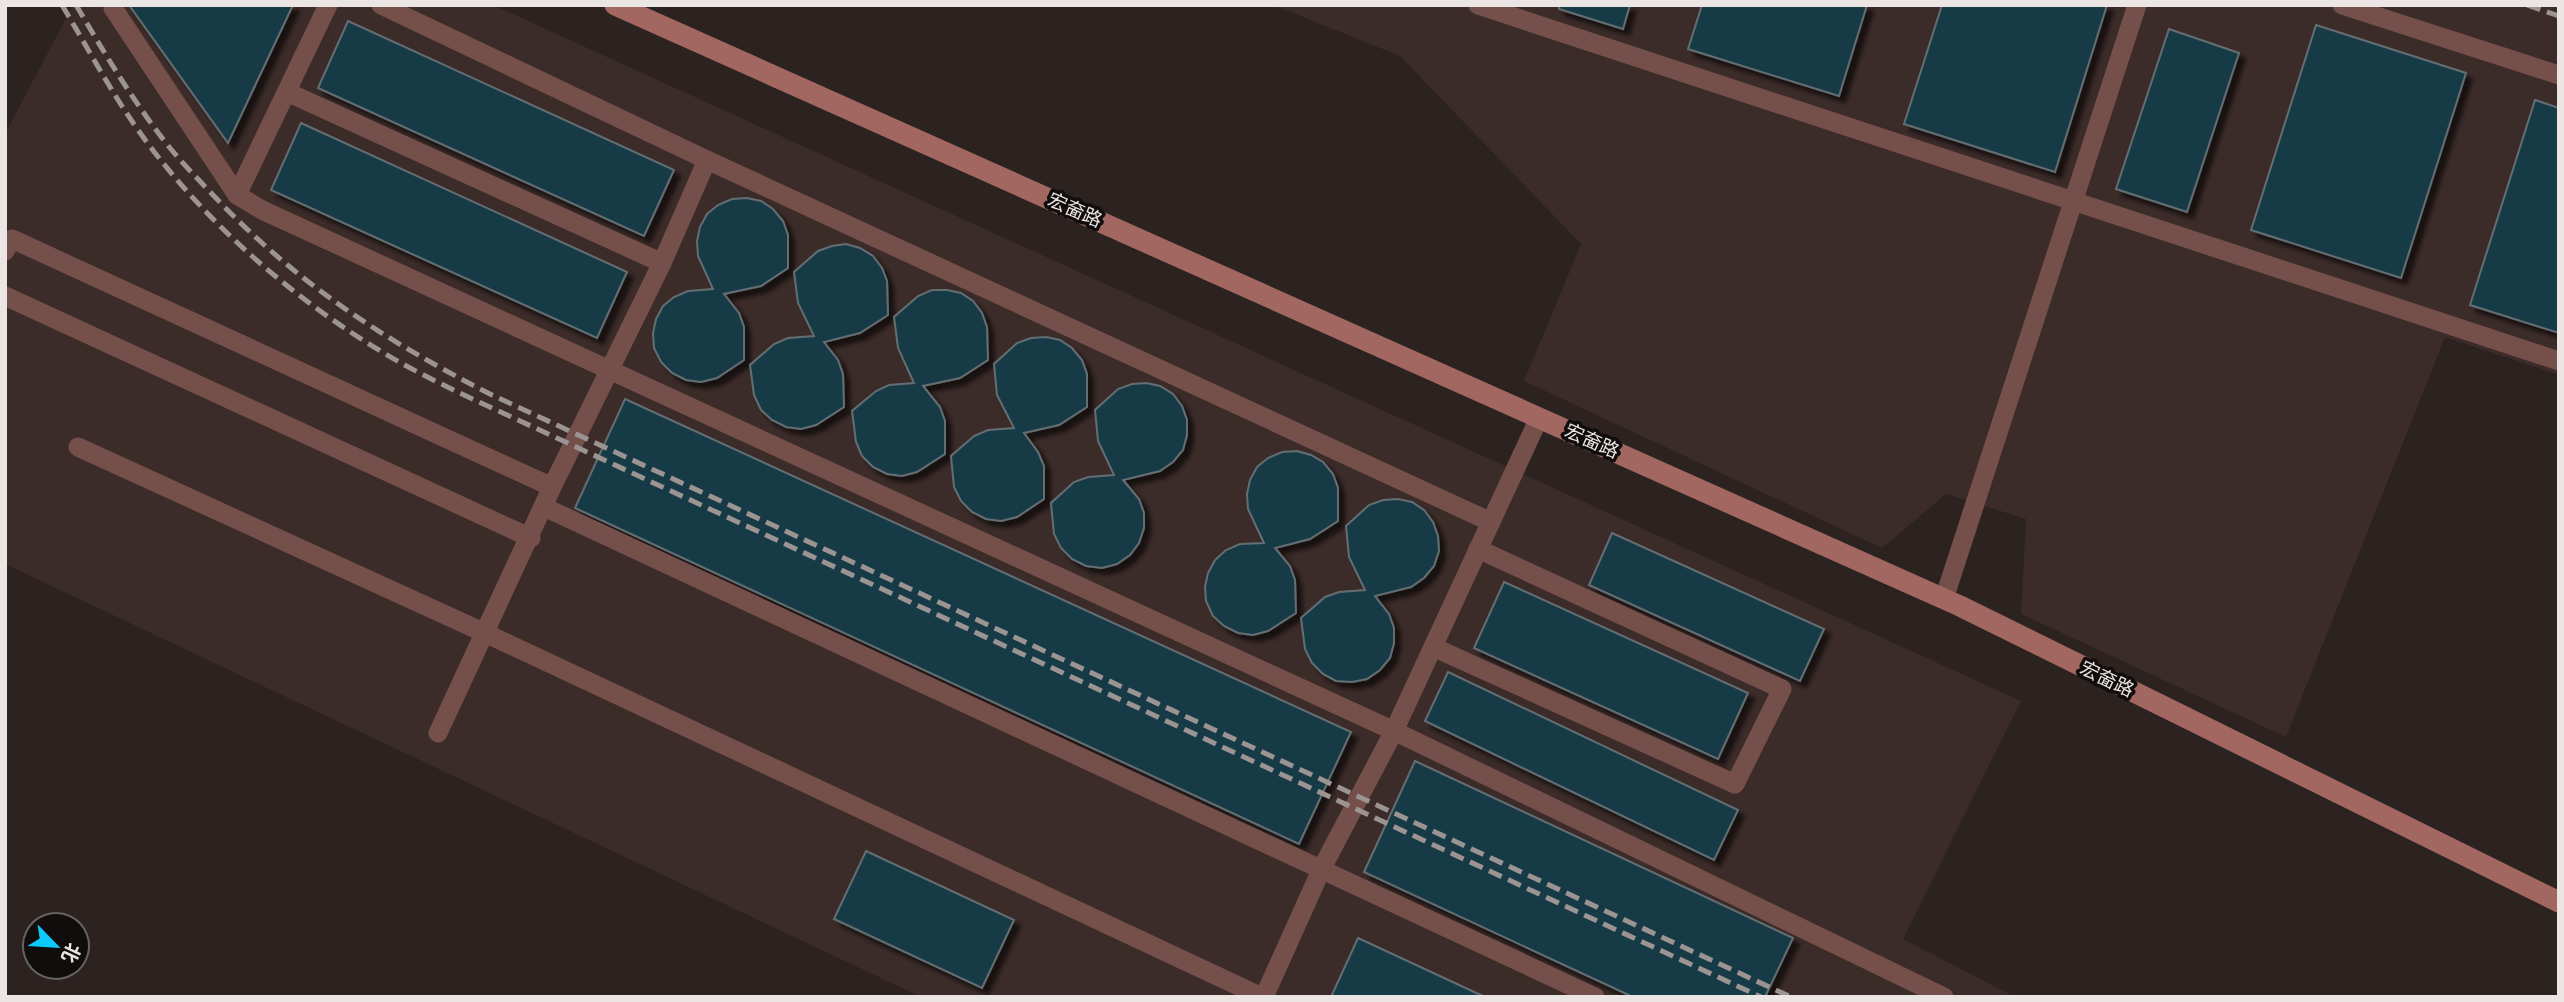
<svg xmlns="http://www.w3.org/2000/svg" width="2564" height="1002" viewBox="0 0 2564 1002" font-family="Arial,'Noto Sans SC',sans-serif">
	<defs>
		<filter id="shadow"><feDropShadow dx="6" dy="6" stdDeviation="2" flood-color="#0009"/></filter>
	</defs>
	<rect width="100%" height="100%" fill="#2c2321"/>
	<g fill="#3b2b29">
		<path d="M73,5H493L2021,701L1903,939L2015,997H921L5,564V134Z"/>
		<path d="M1273,5H2559V375L2445,337L2286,737L2021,614L2026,519L1946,494L1882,548L1524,381L1581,244L1400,56Z"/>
	</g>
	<g fill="#183b47" stroke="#646e72" stroke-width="2" filter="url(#shadow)">
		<path d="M129,5H293L228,143Z"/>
		<path d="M1559,5H1630L1623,29L1559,9Z"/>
		<path d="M1702,5H1867L1839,96L1688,49Z"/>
		<path d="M1942,5H2107L2055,172L1904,124Z"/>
		<path d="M348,21L674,170L644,236L318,88Z"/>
		<path d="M2316,25L2466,73L2401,278L2251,230Z"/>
		<path d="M2169,29L2239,53L2187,212L2116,189Z"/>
		<path d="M2535,100L2559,108V333L2470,305Z"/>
		<path d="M301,123L627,272L597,338L271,190Z"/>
		<path d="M747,198L761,201L773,209L783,221L788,235V268L761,286L724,294L739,313L744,327V360L717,378L701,382L686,380L672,373L661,362L654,348L653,333L656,319L663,306L674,297L688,291L713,289L698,256L697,241L700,227L707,214L718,205L732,199Z"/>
		<path d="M846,244L860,248L873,256L882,268L887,281L888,315L860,333L824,342L838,360L843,374L844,407L816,425L801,429L786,427L772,420L761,410L754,395L750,365L774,344L788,338L814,336L798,303L794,272L818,251L832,246Z"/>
		<path d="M932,290H947L961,293L973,301L982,313L987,327L988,360L960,378L923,386L940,407L945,421V454L917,472L902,476L887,474L873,467L862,456L856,442L852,411L876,391L889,385L914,383L898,348L894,317L918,296Z"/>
		<path d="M1046,337L1060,340L1072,348L1082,360L1087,374V407L1059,425L1024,433L1038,452L1044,466V499L1017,517L1001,521L986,519L972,512L961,501L954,487L951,456L974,436L988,430L1014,428L997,395L994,364L1017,343L1031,338Z"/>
		<path d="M1146,383L1160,386L1173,394L1182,406L1187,420V435L1183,450L1173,462L1160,471L1123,480L1139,499L1144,513V528L1139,543L1130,555L1117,564L1102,568L1086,566L1072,559L1061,548L1054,534L1051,503L1074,482L1088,477L1114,475L1098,441L1095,410L1118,389L1132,384Z"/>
		<path d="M625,399L1351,732L1299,844L575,508Z"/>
		<path d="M1297,451L1311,455L1323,462L1333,474L1338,488V521L1310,539L1275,548L1290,566L1295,580L1296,613L1268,631L1253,635L1238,633L1224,626L1213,616L1206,601L1205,587L1208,573L1215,560L1226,550L1240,544L1264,543L1248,509L1247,494L1250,480L1257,467L1268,458L1282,452Z"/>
		<path d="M1398,499L1412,502L1424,510L1433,522L1438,536L1439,551L1434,566L1424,578L1411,587L1375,596L1389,614L1394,628V643L1390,658L1380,670L1367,679L1352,682L1336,681L1323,674L1312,663L1305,649L1301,618L1325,597L1339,592L1365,590L1349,557L1346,526L1369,505L1383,500Z"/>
		<path d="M1612,533L1824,629L1800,681L1589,585Z"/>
		<path d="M1504,582L1748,693L1718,759L1474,648Z"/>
		<path d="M1448,672L1738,810L1714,860L1425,721Z"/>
		<path d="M1415,761L1793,938L1765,997H1633L1364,872Z"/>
		<path d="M866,851L1014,920L982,988L834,919Z"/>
		<path d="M1358,938L1485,997H1331Z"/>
	</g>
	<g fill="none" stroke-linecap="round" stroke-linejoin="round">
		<g stroke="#75504b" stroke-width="19">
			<path d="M114,5L113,8L237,195L262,210L1394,731L1944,997"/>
			<path d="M381,5L707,160L1491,522"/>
			<path d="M1478,5L2559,361"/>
			<path d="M2342,5L2559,75"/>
			<path d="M287,92L662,263"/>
			<path d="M237,195L328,5"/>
			<path d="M5,251L12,239L552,487"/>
			<path d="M5,296L531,538"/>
			<path d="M78,447L485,633L1262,997"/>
			<path d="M544,507L1595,997"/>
			<path d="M1944,599L2137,5"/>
			<path d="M1433,647L1735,784L1782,689L1478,549"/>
			<path d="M438,733L552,487L662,263L707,160"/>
			<path d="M1264,997L1322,868L1394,731L1539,418"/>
		</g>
		<path stroke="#a26760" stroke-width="21" d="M615,5L1960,606L2559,902"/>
		<g stroke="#9b9492" stroke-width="5" stroke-dasharray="14 7" stroke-linecap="butt">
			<path d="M62,5C89,50 114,98 146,141C212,230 304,308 401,363C452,391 506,414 559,439L1761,997"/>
			<path d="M76,5C105,54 134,103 170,148C183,164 198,179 213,195C296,283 384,340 492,395L1791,997"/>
			<path d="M2527,5L2559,16"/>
		</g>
	</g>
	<g text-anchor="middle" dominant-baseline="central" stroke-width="7" stroke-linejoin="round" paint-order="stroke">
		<g font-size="19" fill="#ebe5e4" stroke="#110d0d">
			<text transform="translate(1075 210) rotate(24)">宏奤路</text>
			<text transform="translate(1592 441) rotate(24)">宏奤路</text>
			<text transform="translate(2107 679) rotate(26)">宏奤路</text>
		</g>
	</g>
	<rect width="2564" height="1002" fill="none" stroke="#ebe5e4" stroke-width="14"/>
	<g transform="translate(56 946) rotate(115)"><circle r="33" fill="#110d0d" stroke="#686363" stroke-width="2"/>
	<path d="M0-5L12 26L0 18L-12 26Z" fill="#0ccafa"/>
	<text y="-10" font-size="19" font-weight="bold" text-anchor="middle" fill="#ebe5e4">北</text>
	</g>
</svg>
